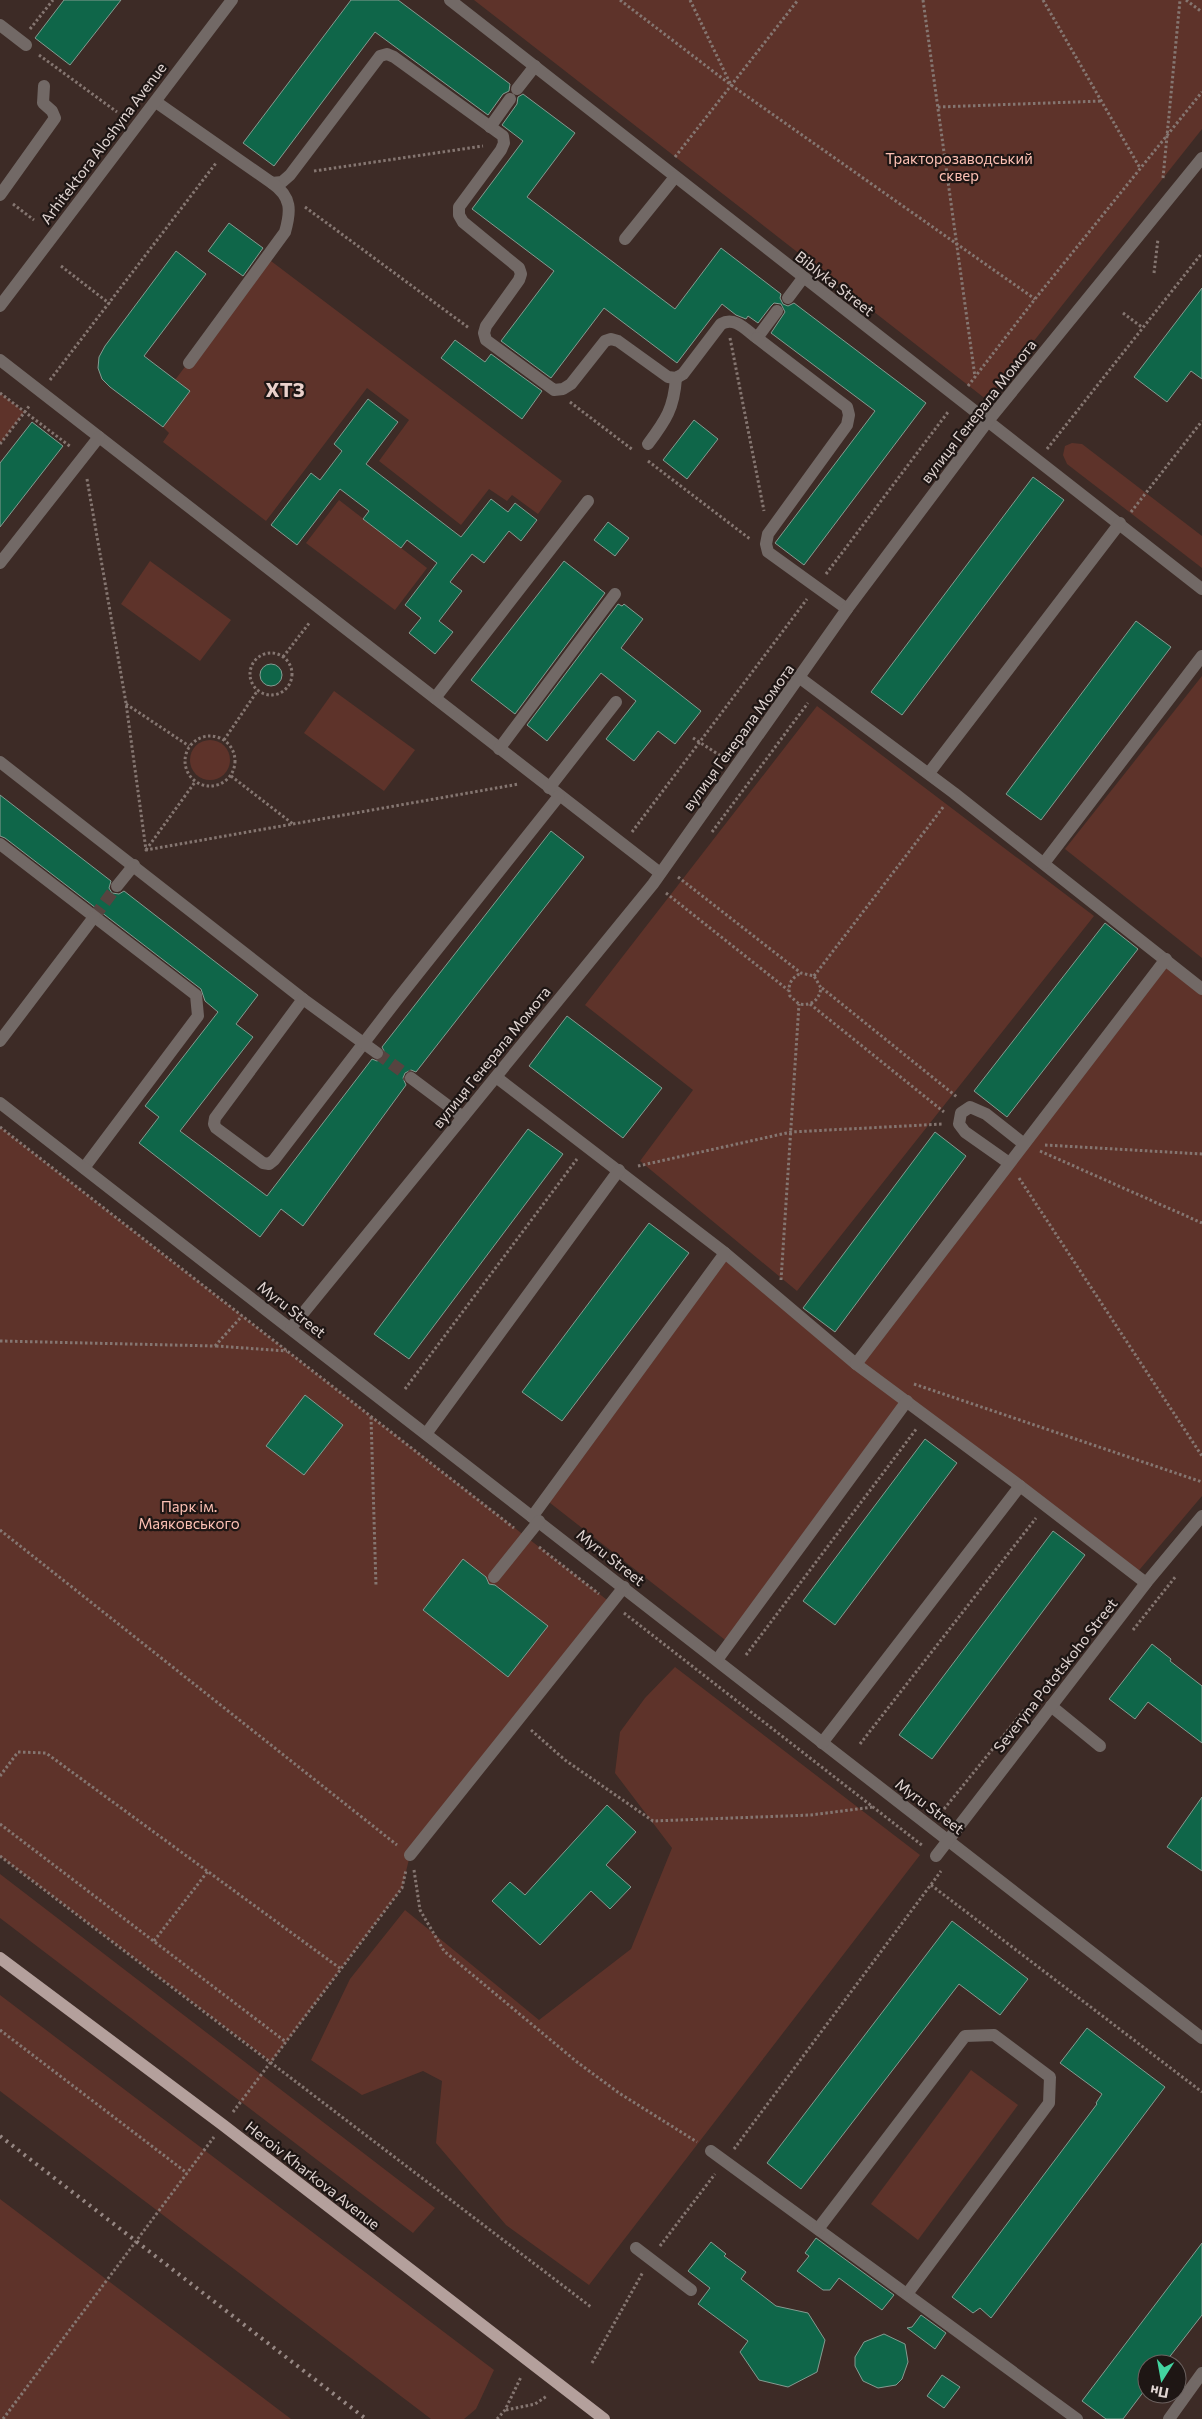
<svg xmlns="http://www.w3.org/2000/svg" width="1202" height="2419" viewBox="0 0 1202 2419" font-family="Commissioner,sans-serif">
	<rect width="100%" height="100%" fill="#3d2b26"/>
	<g fill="#5e332a">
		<path d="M474,0H1202V129L987,400Z"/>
		<path d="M267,258L562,481L538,514L512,495L507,501L489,489L461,525L379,461L409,420L367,388L266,521L163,442L169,433L163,427L175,380Z"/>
		<path d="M0,393L24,412L0,444Z"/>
		<path d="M1072,443L1082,444L1202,536V568L1067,464L1063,455L1065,446Z"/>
		<path d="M339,500L427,568L395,610L306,543Z"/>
		<path d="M150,561L231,620L200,661L121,604Z"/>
		<path d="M1202,676V958L1065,849Z"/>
		<path d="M334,691L415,750L384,791L304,733Z"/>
		<path d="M817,706L1094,916L797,1291L640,1161L693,1090L585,1005Z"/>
		<circle cx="210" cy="760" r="20"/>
		<path d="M1166,959L1202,988V1496L1135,1575L906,1402L729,1643L545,1499L725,1253L856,1364Z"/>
		<path d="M0,1127L611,1603L410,1855L402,1888L271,2062L0,1856Z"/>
		<path d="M675,1667L920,1855L589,2285L506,2225L436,2143L442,2081L423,2071L362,2095L311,2060L350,1979L405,1910L539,2020L631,1949L672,1848L615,1773L620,1732L645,1698Z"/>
		<path d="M0,1874L435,2208L413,2233L0,1918Z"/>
		<path d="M0,1995L494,2370L476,2409L464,2419H431L0,2091Z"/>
		<path d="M971,2070L1018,2105L918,2240L871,2204Z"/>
		<path d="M0,2199L291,2419H0Z"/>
	</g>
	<g fill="#0f6649" stroke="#859b91">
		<path d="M64,0H121L70,65L35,38Z"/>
		<path d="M351,0H398L510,84L509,91L503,94L488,115L375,32L274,166L243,143Z"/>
		<path d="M523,94L575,133L527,197L675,309L721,248L781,294L780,298L783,304L788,306L794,303L926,403L804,565L775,543L875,411L771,333L785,312L781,304L774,303L771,306L758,323L748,316L746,319L736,315L722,304L677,363L604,308L551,378L501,341L554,271L472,209L523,141L502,125L517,104L518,97Z"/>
		<path d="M229,223L263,248L243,276L208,251Z"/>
		<path d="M176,251L206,274L144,356L190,391L163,427L110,387L102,379L98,368L99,357L105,346Z"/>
		<path d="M1202,288V379L1191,371L1167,402L1134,377Z"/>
		<path d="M455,340L485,362L491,354L542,391L522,419L441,358Z"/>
		<path d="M368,399L398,422L366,464L461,537L491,499L508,512L515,503L537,520L521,541L509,531L484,563L472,554L450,582L462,591L439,621L453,632L435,654L409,633L421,618L405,605L437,563L407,540L401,548L363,519L369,511L340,489L297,545L271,525L311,473L320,480L342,451L334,444Z"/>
		<path d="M694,420L718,439L687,479L663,460Z"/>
		<path d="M32,422L63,446L0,527V463Z"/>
		<path d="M1033,477L1064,500L902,715L871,692Z"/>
		<path d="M608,522L629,538L615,556L594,540Z"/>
		<path d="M564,561L605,593L515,714L471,680Z"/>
		<path d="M618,604L622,606L624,604L643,619L621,648L701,711L675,744L658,731L634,761L606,739L636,701L601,673L547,741L527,725Z"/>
		<path d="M1136,621L1171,647L1041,820L1006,794Z"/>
		<circle cx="271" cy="675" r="11"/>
		<path d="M0,795L111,881L109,888L112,893L119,894L124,891L258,995L236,1024L253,1037L180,1131L267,1196L372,1059L377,1061L383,1058L385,1053L382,1047L551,831L584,857L416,1072L411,1070L405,1073L403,1078L406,1085L303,1226L281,1209L260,1237L139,1143L159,1117L145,1106L218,1012L205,1001L201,989L5,838L0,836Z"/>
		<path d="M1105,923L1138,949L1007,1117L974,1091Z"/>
		<path d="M567,1016L662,1088L623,1138L529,1066Z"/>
		<path d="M528,1129L563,1154L409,1359L374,1334Z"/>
		<path d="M935,1132L966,1156L835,1332L803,1308Z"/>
		<path d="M649,1223L689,1253L562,1421L522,1392Z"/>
		<path d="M305,1395L343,1425L304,1475L266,1446Z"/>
		<path d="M925,1439L957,1463L835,1625L803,1601Z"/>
		<path d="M1053,1531L1085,1555L932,1759L899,1735Z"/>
		<path d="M463,1559L486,1577L489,1584L495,1585L548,1626L508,1677L423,1610Z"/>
		<path d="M1152,1644L1171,1659L1170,1661L1202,1686V1743L1148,1702L1135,1719L1109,1699Z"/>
		<path d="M1202,1797V1871L1167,1847Z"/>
		<path d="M607,1805L636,1832L606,1865L631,1887L610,1909L591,1891L540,1945L492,1901L510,1882L525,1895Z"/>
		<path d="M952,1921L1028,1979L1000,2015L959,1984L801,2189L767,2163Z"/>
		<path d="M1087,2028L1165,2087L991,2318L980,2308L973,2313L952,2297L1097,2104L1096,2103L1102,2094L1060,2063Z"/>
		<path d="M816,2238L894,2295L882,2310L839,2278L830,2290H823L797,2271L809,2256L805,2253Z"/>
		<path d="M711,2242L726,2254L724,2256L746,2272L741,2279L776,2306L808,2313L825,2340L817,2372L788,2387L759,2380L740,2352L748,2341L698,2304L710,2288L688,2271Z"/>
		<path d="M1202,2243V2315L1164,2364H1147V2387L1123,2419H1106L1082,2401Z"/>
		<path d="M921,2315L946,2333L935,2349L907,2328L912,2327Z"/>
		<path d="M884,2334L905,2344L908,2362L902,2379L896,2385L878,2388L863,2381L855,2366V2357L864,2342Z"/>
		<path d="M942,2375L960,2387L944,2408L927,2396Z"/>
	</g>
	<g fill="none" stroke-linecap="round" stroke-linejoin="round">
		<g stroke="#564440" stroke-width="12" stroke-dasharray="12 6" stroke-linecap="butt">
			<path d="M94,917L117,886"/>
			<path d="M377,1053L411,1078"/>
		</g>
		<g stroke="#857671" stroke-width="3" stroke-dasharray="2.5 2.5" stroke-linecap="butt">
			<path d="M620,0L731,85L1035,299"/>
			<path d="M690,0L731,85"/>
			<path d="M923,0L975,377"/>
			<path d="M1043,0L1140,168"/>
			<path d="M1186,0L1202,12"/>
			<path d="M30,29L53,0"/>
			<path d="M39,55L117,112"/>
			<path d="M938,107L1102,101"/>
			<path d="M675,157L798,0"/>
			<path d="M314,171L483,146"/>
			<path d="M1163,178L1180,0"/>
			<path d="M13,204L34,220"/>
			<path d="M305,207L469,328"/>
			<path d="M61,266L110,304"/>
			<path d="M1154,273L1158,239"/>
			<path d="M1123,313L1143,328"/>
			<path d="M730,338L764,511"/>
			<path d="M50,380L216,163"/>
			<path d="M968,386L1035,299L1202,92"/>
			<path d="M0,393L71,447"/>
			<path d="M570,402L633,450"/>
			<path d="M0,444L30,405"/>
			<path d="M1047,449L1202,253"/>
			<path d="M648,461L750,539"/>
			<path d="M87,479L126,703L146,850L519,784"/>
			<path d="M1131,512L1202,421"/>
			<path d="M826,574L948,412"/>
			<circle cx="271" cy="674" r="21"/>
			<path d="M283,657L310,622"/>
			<path d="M126,704L189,746"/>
			<circle cx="210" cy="761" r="25"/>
			<path d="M693,738L724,758"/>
			<path d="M224,740L258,690"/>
			<path d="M231,776L293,824"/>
			<path d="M632,832L807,599"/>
			<path d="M712,832L808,703"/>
			<path d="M146,850L195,782"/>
			<path d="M678,877L801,973L814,976L821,988C819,1001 811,1006 799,1004L790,996C787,985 791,978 801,973"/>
			<path d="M666,893L788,990"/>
			<path d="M814,976L944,806"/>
			<path d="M822,988L957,1097"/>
			<path d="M810,1004L944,1112"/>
			<path d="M0,1127L514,1528"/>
			<path d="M1045,1145L1202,1154"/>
			<path d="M1040,1151L1202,1223"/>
			<path d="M638,1166L791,1132L943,1124"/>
			<path d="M1019,1178L1202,1456"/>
			<path d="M781,1280L799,1004"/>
			<path d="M0,1341L215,1346L242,1316"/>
			<path d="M216,1346L287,1351"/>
			<path d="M914,1384L1202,1482"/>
			<path d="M405,1389L577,1159"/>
			<path d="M371,1417L376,1586"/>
			<path d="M0,1530L397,1845"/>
			<path d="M539,1547L599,1594"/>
			<path d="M624,1613L923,1846"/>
			<path d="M1133,1630L1176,1576"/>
			<path d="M746,1655L917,1428"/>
			<path d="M531,1730L565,1760L653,1821L811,1815L873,1807"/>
			<path d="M860,1744L1036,1518"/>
			<path d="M0,1776L18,1752L46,1753L341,1969"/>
			<path d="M944,1809L1025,1709"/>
			<path d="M0,1824L286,2042"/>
			<path d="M0,1856L591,2307"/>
			<path d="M414,1870L420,1910L444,1951L577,2062L619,2093L697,2142"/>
			<path d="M931,1885L1202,2092"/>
			<path d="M154,1941L208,1871"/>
			<path d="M0,2030L187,2173"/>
			<path d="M233,2112L402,1888L406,1870"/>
			<path d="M734,2149L941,1871"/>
			<path d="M660,2246L715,2174"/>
			<path d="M592,2363L643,2272"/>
			<path d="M506,2410L535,2404L547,2396"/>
			<path d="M3,2419L214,2137"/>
			<path d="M497,2419L505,2410L521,2377"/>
		</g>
		<g stroke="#726966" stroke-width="12">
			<path d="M450,0L1202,589"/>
			<path d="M0,25L26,45"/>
			<path d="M517,89L535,66"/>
			<path d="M156,102L272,183L282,182L290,175L380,56L387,54L394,57L503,136L504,143L501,150L459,207V215L463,222L519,268L521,274L519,280L486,326L484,333L486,340L554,390L563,389L571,384L605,341L611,339L618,341L668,377L676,378L683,374L721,324C735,316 746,330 757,338L777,311"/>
			<path d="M490,127L510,99"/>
			<path d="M0,195L55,118L52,111L43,103L44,86"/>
			<path d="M625,239L675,177"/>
			<path d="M788,298L803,278"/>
			<path d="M0,306L232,0"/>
			<path d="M757,338L847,407L849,415L847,425L768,534L766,544L768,552L847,609"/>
			<path d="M0,360L660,873"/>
			<path d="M189,363L285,232C291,211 292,197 272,183"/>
			<path d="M648,444C666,420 674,408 676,378"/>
			<path d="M0,563L99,437"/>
			<path d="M800,678L954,793L1202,989"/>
			<path d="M435,698L588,501"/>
			<path d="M499,749L615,594"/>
			<path d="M0,762L303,999L215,1118L214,1124L216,1128L263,1163L269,1164L274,1160L396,1001L559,796"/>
			<path d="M929,773L1120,523"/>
			<path d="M549,788L616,702"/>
			<path d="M0,844L196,995L198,1016L84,1168"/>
			<path d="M1044,863L1202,656"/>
			<path d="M117,886L134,865"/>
			<path d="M303,999L377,1053"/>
			<path d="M0,1041L94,917"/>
			<path d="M496,1077L725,1253L856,1364L1020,1486L1146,1583"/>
			<path d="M411,1078L463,1117"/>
			<path d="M0,1103L1202,2038"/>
			<path d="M1009,1163L965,1132L959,1124L961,1113L970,1107L986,1114L1024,1144"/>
			<path d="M291,1328L653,884L847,609L988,421L1202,158"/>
			<path d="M856,1364L1166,959"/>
			<path d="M426,1434L619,1170"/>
			<path d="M532,1517L725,1253"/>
			<path d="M494,1577L539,1521"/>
			<path d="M717,1660L907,1401"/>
			<path d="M1051,1706L1100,1746"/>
			<path d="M822,1743L1020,1486"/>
			<path d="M410,1855L624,1587"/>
			<path d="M936,1856L1146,1583L1202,1516"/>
			<path d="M711,2151L1077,2419"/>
			<path d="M818,2229L965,2036L994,2035L1050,2077L1049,2103L907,2294"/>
			<path d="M636,2248L691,2290"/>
			<path d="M1169,2419L1202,2373"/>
		</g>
		<path stroke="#b4a09c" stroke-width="12" d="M0,1958L223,2125L604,2419"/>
		<path stroke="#968783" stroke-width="4" stroke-dasharray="2.5 5" stroke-linecap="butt" d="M0,2136L366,2419"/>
	</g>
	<g text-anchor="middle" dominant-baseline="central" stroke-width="4.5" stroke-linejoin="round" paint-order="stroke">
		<g font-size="15" fill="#e1d5d2" stroke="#1e1614">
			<text transform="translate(103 143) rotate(-53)">Arhitektora Aloshyna Avenue</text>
			<text transform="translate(835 283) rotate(38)">Biblyka Street</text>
			<text transform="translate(978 411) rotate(-52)">вулиця Генерала Момота</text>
			<text transform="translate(738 737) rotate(-54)">вулиця Генерала Момота</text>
			<text transform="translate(491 1057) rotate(-51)">вулиця Генерала Момота</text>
			<text transform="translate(292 1309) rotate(38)">Myru Street</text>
			<text transform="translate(611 1557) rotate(38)">Myru Street</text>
			<text transform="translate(1055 1675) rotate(-52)">Severyna Pototskoho Street</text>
			<text transform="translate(930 1806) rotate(37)">Myru Street</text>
			<text transform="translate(313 2175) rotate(38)">Heroiv Kharkova Avenue</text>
		</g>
		<g font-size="15" fill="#fdc1b4" stroke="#1e1614">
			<text x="959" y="158">Тракторозаводський<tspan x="959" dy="17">сквер</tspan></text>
			<text x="189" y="1506">Парк ім.<tspan x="189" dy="17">Маяковського</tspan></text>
		</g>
		<g font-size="20" font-weight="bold" fill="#ead1cb" stroke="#1e1614">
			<text x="285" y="389">ХТЗ</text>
		</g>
	</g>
	<g transform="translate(1162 2379) rotate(191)"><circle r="24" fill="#1e1614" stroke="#6c6260"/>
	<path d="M0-4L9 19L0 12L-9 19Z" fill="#43d4a0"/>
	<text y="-8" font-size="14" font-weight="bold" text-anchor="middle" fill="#e1d5d2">Пн</text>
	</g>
</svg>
